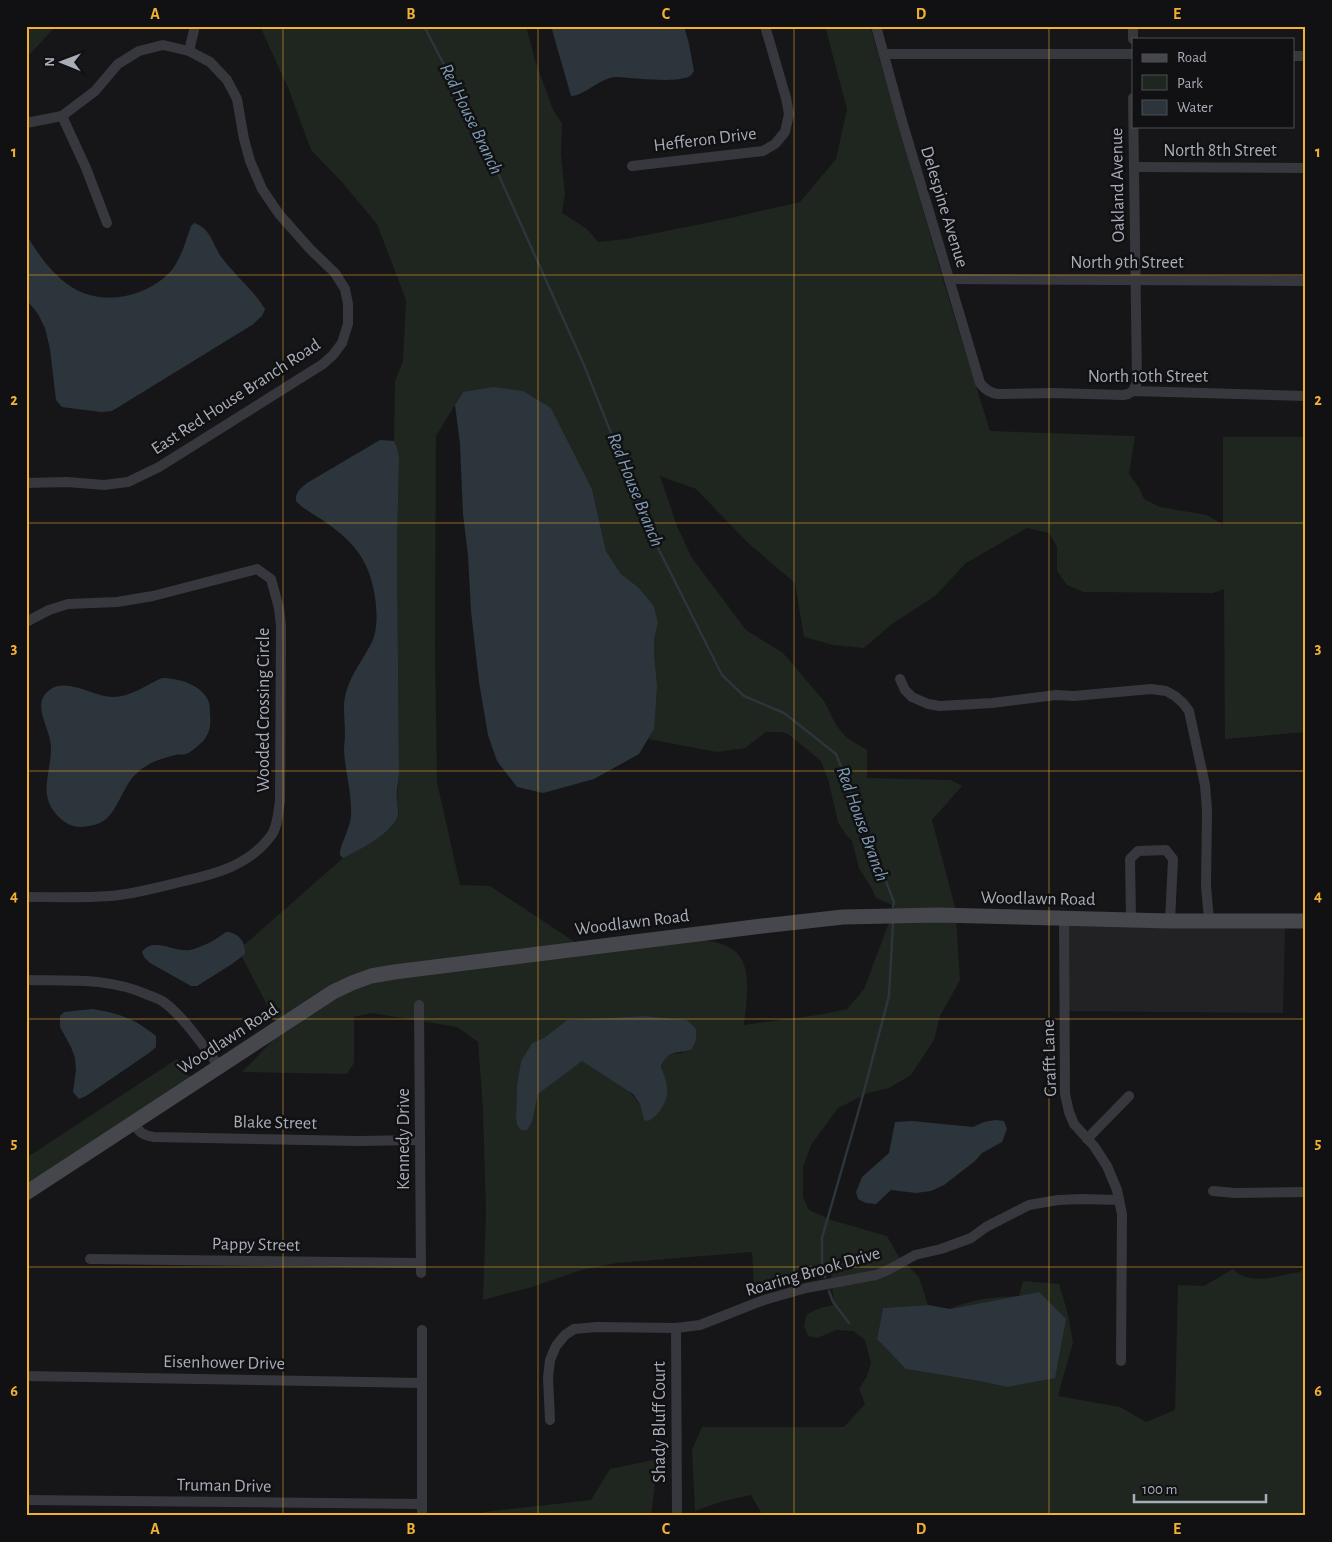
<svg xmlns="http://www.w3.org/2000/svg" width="1332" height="1542" viewBox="0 0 1332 1542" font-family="'Alegreya Sans',sans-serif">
	<rect width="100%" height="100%" fill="#161618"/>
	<path fill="#222225" d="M1069,923L1285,925L1283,1013L1067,1011Z"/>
	<g fill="#1e261f" fill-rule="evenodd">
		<path d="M26,26H56L31,53L26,54Z"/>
		<path d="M260,26H526L535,60L553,110L562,123L561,154L565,194L562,213L587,229L598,242L626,239L726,219L800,202L836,159L847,109L825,26H870L944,283L990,431L1135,436L1129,474L1138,486L1144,499L1160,507L1207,515L1222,524L1223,527V437H1306V732L1225,739L1224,589L1213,593L1083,592L1067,585L1057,571V547L1049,533L1027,528L966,563L935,596L892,624L864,648L833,645L804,637L795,583L748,543L696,489L660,476L677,526L692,558L746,630L783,653L824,701L836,725L847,738L867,750V778L951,780L962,786L932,820L956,911H894L895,906L876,898L871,887L859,868L852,841L846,835L838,822L828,779L821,761L788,734L781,732H766L745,748L717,752L648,739L654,729V640L658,623L654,606L638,587L621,574L606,551L592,489L551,408L463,392L436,436L435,648L437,782L460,885L490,886L578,944L393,968L277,1024L242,957L245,953L244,945L343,858L376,838L391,827L399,813L397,801L399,774L397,549L399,457L397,447L394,441L395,381L403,361L406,300L377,224L342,182L311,150L289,90Z"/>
		<path d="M890,920H956L960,980L940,1016L934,1040L911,1075L889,1088L868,1093L838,1108L811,1145L803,1167V1197L809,1210L831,1220L887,1236L899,1257L919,1277L928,1305L883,1308L877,1339L907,1369L979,1381L1007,1387L1040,1292L950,1309C972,1299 994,1297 1019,1296L1023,1281L1059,1284L1068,1314L1073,1342L1058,1396L1120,1407L1146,1422L1175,1410L1178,1285L1204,1286L1233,1269C1250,1287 1279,1275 1300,1272L1303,1269L1306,1271V1516H763L751,1495L723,1501L695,1511L692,1450L702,1427H844L865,1404L859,1389L867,1376L871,1363L865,1340L853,1331L836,1330L817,1338L808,1336L804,1326L807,1314L820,1308L834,1305L831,1274L754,1287L752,1252L617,1263L581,1270L532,1287L483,1300L486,1213L483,1109L478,1042L457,1027L371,1013L354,1017V1063L347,1074L242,1072L281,1032L336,996L373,981L695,939C708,941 725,942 736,952C753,967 746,1005 744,1025L824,1014L847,1009L864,989ZM645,1016L687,1020L683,1053C667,1054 658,1057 663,1074L640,1104L628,1090L583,1060L537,1094L532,1122L516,1115L517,1083L521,1061L532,1043L544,1038L567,1020Z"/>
		<path d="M177,1059L192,1080L26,1188V1158Z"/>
		<path d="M658,1459L651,1516H485L484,1512L591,1500L610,1469Z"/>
	</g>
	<g fill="#2c353c">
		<path d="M551,26H684L689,44L694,71C692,74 692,75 688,77C674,83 635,78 617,77C600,77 585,96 571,96Z"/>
		<path d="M194,223C210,228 212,242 220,255C233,274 253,289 265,309L262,316L252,325L112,411L101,412L69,408L62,407L56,400L50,349L45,328L38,314L26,299V234C38,254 51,273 70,286C101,307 146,298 171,271C181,259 186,240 191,226Z"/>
		<path d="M493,387L523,391L551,408L592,489L606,551L621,574L638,587L654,606L658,623L654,640V655L657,686L654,729L639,754L594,779L543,793L517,787L497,761L488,735L479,682L471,611L468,555L463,514L460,444L455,405L463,392Z"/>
		<path d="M380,440L394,441L397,447L399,457L397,549L399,774C398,783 396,793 397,802C397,806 399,810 398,814C395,832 359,850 343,858L340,855V851C343,839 351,826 351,814C352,793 345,771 344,750C344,745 345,740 345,735C345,726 344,717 344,708C344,682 361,664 372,642C378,629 377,611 375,597C369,558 352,540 321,519C312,513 303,509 296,501C295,492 301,488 307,483Z"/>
		<path d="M162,678C178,678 200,684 208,700C210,704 210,710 210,715C211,724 210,732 204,740C200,744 192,752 186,754C183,755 179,754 175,755C162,758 148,763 138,772C124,784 120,804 109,816C102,824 92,826 81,827C74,827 66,824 61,819C36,796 51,776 51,748C51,728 29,703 51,689C68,678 94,697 113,697C131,697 146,685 162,678Z"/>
		<path d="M226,932C238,932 246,942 245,954L232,964L197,986H191L150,963L144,957L142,952C153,936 175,953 190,950C203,947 215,940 226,932Z"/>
		<path d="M92,1009C119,1013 135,1019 156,1036V1047L149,1053L86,1096L79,1099L73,1092L76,1070L75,1058L71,1047L60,1027V1016L64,1012Z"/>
		<path d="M645,1016L687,1020L696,1029V1040L692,1049C678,1054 667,1050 661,1066C663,1073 667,1081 667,1089C668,1101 659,1116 648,1121L644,1120L640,1104L633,1094L582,1061L538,1094L532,1122L527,1130H521L517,1125L516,1115L517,1084L521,1061L532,1043L544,1038L567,1020Z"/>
		<path d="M995,1120L1004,1121L1007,1129L1002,1142L982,1153L975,1161L944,1185L931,1191L916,1193L891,1190L876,1204L866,1203L858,1199L856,1192L862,1177L889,1153L895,1122L912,1121L973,1127L984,1122Z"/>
		<path d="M1039,1292L1066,1319L1055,1378L1007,1387L979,1381L906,1369L877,1339L883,1308L928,1305L950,1309Z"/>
	</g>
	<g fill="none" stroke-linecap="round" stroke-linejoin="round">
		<g stroke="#2c353c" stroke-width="2.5">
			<path d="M424,26L484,142L584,365L652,536L722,675L744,696L784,713L836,754L894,902L893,907"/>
			<path d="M825,1277L822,1269V1238L860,1106L889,996L893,923"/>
			<path d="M829,1291L833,1302L849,1323"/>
		</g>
		<g stroke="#37383d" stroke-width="10">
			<path d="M876,26L902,121L980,383C985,390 990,393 998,394L1053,393L1123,395L1128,394L1133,391L1306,396"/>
			<path d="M1133,39V26"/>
			<path d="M189,51L195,26"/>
			<path d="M884,54H1133"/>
			<path d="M1293,56H1306"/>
			<path d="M62,116L86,168L107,223"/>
			<path d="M26,123L62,116L95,91L118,64L139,51L163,45L189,51L210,62L227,80L237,99L244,139L250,161L262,189L279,214L310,249L335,273L345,289L348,304V324L342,343L333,355L323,364L159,467L128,482L104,485L67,482L26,483"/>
			<path d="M632,166L763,151L775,144L785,132L789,114L786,98L765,26"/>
			<path d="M1134,167L1306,168"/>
			<path d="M949,279L1306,281"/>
			<path d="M1133,391L1137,382L1133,98"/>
			<path d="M26,622L49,610L68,604L117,602L153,596L257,569L271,579L279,608L281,626L280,801C278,812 278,828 270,837C249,865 216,874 184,881C160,887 135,894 110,896C82,898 54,897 26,897"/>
			<path d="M900,679L905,690L912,697L928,704L940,706L992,703L1056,695L1074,696L1151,689L1166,691L1175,696L1183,703L1189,711L1205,785L1207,810L1206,886L1209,920"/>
			<path d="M1064,919L1065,1094L1069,1112L1074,1124L1094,1146L1107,1166L1117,1190L1122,1214L1121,1361"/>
			<path d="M1131,920L1130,859L1138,851L1166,850L1173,859L1170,921"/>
			<path d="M26,980C67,981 109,977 148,995C153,997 160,999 165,1003C185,1018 204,1048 220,1067"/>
			<path d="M419,1005L421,1273"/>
			<path d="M134,1124C139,1132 144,1136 154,1137L358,1141L420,1140"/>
			<path d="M1087,1139L1129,1096"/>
			<path d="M1213,1191L1235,1193L1306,1192"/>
			<path d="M90,1259L421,1263"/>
			<path d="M676,1328L677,1516"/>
			<path d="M422,1330V1516"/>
			<path d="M26,1376L422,1383"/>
			<path d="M550,1420L548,1378L550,1360L556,1346L565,1335L574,1329L597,1327L676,1328L700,1325L764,1300L806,1288L876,1275L888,1270L915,1255L941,1249L971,1238L986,1227L1029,1205L1058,1200L1082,1199L1119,1200"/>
			<path d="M26,1500L422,1504"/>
		</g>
		<path stroke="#45474d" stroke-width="15" d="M26,1193L333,992L352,983L371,976L394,972L762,926L843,917L939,915L1170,921H1306"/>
	</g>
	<path fill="none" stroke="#f2b134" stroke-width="1" stroke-opacity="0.55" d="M283,26V1516M538,26V1516M794,26V1516M1049,26V1516M26,275H1306M26,523H1306M26,771H1306M26,1019H1306M26,1267H1306"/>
	<g text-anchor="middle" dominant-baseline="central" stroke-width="5" stroke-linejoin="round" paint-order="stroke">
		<g font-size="18" fill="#a8adb8" stroke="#111113">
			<text transform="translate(705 140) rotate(-7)">Hefferon Drive</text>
			<text x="1220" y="151">North 8th Street</text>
			<text transform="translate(1118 185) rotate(-91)">Oakland Avenue</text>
			<text transform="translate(944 207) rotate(73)">Delespine Avenue</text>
			<text x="1127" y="263">North 9th Street</text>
			<text x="1148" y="377">North 10th Street</text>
			<text transform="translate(236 397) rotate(-33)">East Red House Branch Road</text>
			<text transform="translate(264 710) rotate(-90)">Wooded Crossing Circle</text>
			<text transform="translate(1038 899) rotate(1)">Woodlawn Road</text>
			<text transform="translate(632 923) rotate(-7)">Woodlawn Road</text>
			<text transform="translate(228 1039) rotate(-33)">Woodlawn Road</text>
			<text transform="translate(1050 1058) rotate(-92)">Grafft Lane</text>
			<text transform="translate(275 1123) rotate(1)">Blake Street</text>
			<text transform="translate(404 1139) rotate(-90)">Kennedy Drive</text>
			<text transform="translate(256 1245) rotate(1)">Pappy Street</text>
			<text transform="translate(813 1272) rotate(-16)">Roaring Brook Drive</text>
			<text transform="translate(224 1363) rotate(1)">Eisenhower Drive</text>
			<text transform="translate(660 1422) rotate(-90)">Shady Bluff Court</text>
			<text transform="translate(224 1486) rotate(1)">Truman Drive</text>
		</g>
		<g font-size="19" font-style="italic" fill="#7f9bb3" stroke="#111113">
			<text transform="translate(471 119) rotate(64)">Red House Branch</text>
			<text transform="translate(635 490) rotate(68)">Red House Branch</text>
			<text transform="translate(862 824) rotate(70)">Red House Branch</text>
		</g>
	</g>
	<rect width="1332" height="1542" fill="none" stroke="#111113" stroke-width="55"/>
	<rect x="1132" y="38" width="162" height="90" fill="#111113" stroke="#4d4f55"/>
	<rect x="1142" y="54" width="25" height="8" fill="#45474d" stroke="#4d4f55"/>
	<text x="1177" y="62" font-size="15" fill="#a8adb8">Road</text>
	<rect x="1142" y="75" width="25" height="15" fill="#1e261f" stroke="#4d4f55"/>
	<text x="1177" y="88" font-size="15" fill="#a8adb8">Park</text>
	<rect x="1142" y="100" width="25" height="15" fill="#2c353c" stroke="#4d4f55"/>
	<text x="1177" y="112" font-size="15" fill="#a8adb8">Water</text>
	<g transform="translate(62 62) rotate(271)" stroke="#111113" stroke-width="4" paint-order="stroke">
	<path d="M0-4L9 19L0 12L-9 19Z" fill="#a8adb8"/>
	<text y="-8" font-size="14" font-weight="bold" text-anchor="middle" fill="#a8adb8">N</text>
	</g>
	<path d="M1134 1494v8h132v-8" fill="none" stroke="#a8adb8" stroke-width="2.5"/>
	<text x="1142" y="1494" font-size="15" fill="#a8adb8" stroke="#111113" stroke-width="4" paint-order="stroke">100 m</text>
	<rect x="28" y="28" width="1276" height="1486" fill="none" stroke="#f2b134" stroke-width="2"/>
	<g font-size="16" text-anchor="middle" font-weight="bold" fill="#f2b134">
		<text x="155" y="19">A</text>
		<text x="411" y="19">B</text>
		<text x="666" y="19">C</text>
		<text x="921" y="19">D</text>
		<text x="1177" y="19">E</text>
		<text x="14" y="157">1</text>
		<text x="1318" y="157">1</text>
		<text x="14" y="405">2</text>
		<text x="1318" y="405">2</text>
		<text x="14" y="653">3</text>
		<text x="1318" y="653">3</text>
		<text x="14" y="901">4</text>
		<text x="1318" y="901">4</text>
		<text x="14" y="1148">5</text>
		<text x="1318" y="1148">5</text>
		<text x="14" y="1396">6</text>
		<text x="1318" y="1396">6</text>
		<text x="155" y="1534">A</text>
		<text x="411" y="1534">B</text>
		<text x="666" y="1534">C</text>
		<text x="921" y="1534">D</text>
		<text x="1177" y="1534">E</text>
	</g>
</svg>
